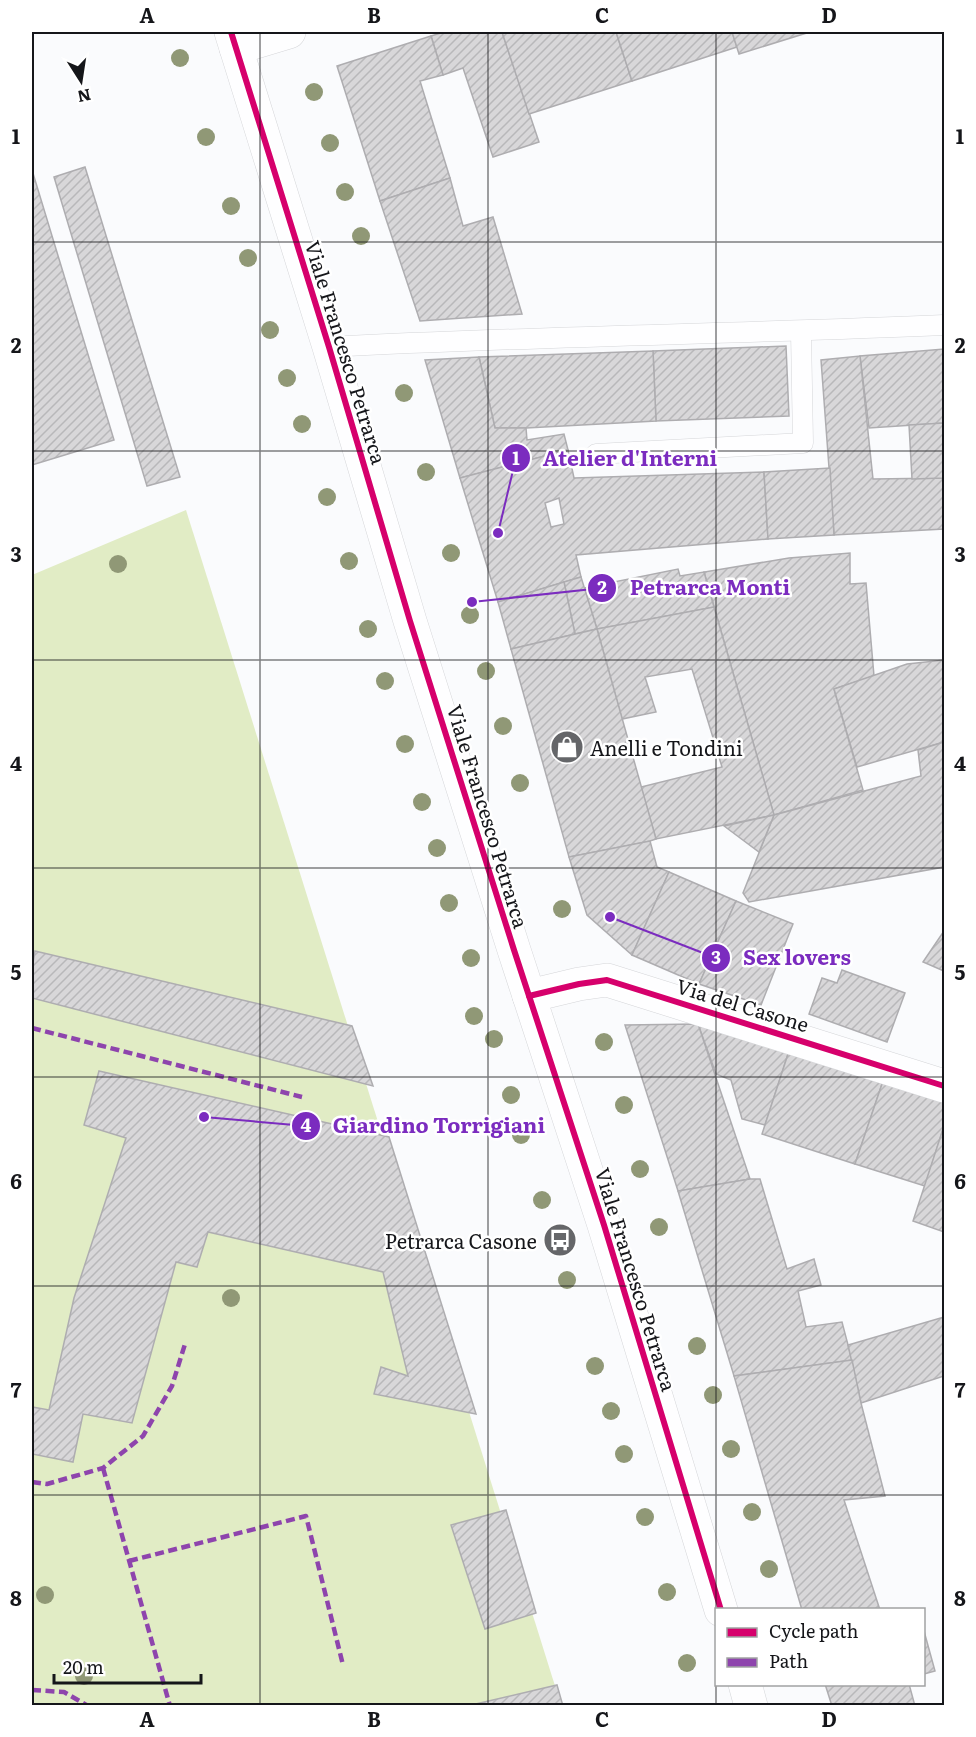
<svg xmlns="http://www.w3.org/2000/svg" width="976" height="1737" viewBox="0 0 976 1737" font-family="Literata,serif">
	<defs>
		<pattern id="building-hatch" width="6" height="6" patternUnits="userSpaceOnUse" patternTransform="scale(1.5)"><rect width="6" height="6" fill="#d8d7d9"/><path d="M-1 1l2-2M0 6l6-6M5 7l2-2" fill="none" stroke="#b8b8ba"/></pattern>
	</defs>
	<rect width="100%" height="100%" fill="#fafbfd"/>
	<path fill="#e1ecc5" d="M186,510L561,1705L32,1706V575Z"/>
	<g fill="url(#building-hatch)" stroke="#aeadb0" stroke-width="1.5" fill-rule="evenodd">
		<path d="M444,32H502L539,142L493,157L463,68L443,75L431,36Z"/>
		<path d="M502,32H616L632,81L529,114Z"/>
		<path d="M616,32H732L737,47L632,81Z"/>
		<path d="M732,32H810L739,54Z"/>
		<path d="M431,36L443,75L420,81L450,178L380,201L337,66Z"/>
		<path d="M85,167L180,477L147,486L54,177Z"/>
		<path d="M32,170L114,440L32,465Z"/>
		<path d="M450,178L463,226L493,217L522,314L420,321L380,201Z"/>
		<path d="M786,346L789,416L656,421L653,351Z"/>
		<path d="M944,349V423L869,428L860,356Z"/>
		<path d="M653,351L656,421L526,428H495L479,357Z"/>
		<path d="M860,356L873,479L944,478V529L834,535L821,360Z"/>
		<path d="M479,357L495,428H526L527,440L564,434L568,450L460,478L425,360Z"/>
		<path d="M944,423V478L912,479L909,425Z"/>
		<path d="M568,450L574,478L764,472L768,539L576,555L581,577L498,602L460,478ZM559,498L564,524L551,527L545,503Z"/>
		<path d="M830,468L834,535L768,539L764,472Z"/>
		<path d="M850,553V584L866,583L874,676L834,689L863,790L774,815L704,572L789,558Z"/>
		<path d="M678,569L680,576L704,572L714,607L597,629L584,588Z"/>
		<path d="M581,577L597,629L575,634L564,582Z"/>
		<path d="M564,582L575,634L511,649L498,602Z"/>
		<path d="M714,607L774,815L656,839L641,787L722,767L692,669L645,677L656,712L622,719L597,629Z"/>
		<path d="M597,629L656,839L650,841L569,857L511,649Z"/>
		<path d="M944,660V742L857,767L834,689L907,664Z"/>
		<path d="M944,742V867L749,902L743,893L774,815L921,776L918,750Z"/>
		<path d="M774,815L759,852L724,826Z"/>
		<path d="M650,841L657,867L669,872L632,955L587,915L569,857Z"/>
		<path d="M669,872L736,901L699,984L632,955Z"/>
		<path d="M736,901L793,924L761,1005L699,984Z"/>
		<path d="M944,931V971L923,962Z"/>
		<path d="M35,951L352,1026L373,1086L32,998V968Z"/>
		<path d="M842,970L905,993L887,1042L809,1014L822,978L837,983Z"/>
		<path d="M698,1024L789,1051L765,1125L742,1119L731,1080L716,1074Z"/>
		<path d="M698,1024L750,1179L678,1191L625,1025Z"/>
		<path d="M789,1051L883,1081L855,1164L762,1134Z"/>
		<path d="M99,1071L389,1137L476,1414L374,1394L381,1367L408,1376L383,1272L208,1232L197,1267L176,1262L132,1423L83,1414L73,1462L32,1454V1407L49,1410L74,1298L126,1138L84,1125Z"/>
		<path d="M883,1081L944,1101V1126L925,1186L855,1164Z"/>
		<path d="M944,1126V1232L913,1221Z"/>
		<path d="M750,1179H760L787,1269L814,1259L821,1285L798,1291L806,1327L842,1322L852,1360L734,1376L678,1191Z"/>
		<path d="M944,1317V1376L861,1403L848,1345Z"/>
		<path d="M852,1360L861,1403L885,1496L844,1500L880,1610H802L734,1376Z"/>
		<path d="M506,1510L536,1613L485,1629L451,1525Z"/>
		<path d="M924,1631L935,1671L924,1674Z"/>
		<path d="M825,1684H909L915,1706H832Z"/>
		<path d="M557,1685L563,1706H467Z"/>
	</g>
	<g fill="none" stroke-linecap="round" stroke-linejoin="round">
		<defs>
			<g id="service">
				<path d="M329,347C534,336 739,334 944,325"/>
				<path d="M596,454L803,443L801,332"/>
			</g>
			<g id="minor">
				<path d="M236,48L289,32"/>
				<path d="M529,996L579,984L607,980L944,1086"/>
			</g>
			<g id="primary">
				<path d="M231,32L329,347L410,621L514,950L604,1225L721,1610"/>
				<path d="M745,1684L751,1706"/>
			</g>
		</defs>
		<use href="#service" stroke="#d5d6d9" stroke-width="21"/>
		<use href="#minor" stroke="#d5d6d9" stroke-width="34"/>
		<use href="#primary" stroke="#d5d6d9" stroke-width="34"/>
		<use href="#service" stroke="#fefeff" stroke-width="20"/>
		<use href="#minor" stroke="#fefeff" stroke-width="33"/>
		<use href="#primary" stroke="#fefeff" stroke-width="33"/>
		<g stroke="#8e44ad" stroke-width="4.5" stroke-dasharray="9 4.5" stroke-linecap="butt">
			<path d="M32,1028L302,1097"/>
			<path d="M103,1468L170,1706"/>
			<path d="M32,1482L47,1484L103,1468L143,1436L172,1386L185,1344"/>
			<path d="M129,1561L306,1516L343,1665"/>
			<path d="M32,1690L64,1692L88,1706"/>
		</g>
		<defs>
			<g id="cycleway">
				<path d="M231,32L329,347L410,621L514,950L604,1225L721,1610"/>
				<path d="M529,996L579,984L607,980L944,1086"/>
			</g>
		</defs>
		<use href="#cycleway" stroke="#fff" stroke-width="10"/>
		<use href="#cycleway" stroke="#d6006c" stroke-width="6"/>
	</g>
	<g fill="#909876">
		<circle cx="180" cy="58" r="9"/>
		<circle cx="314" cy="92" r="9"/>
		<circle cx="206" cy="137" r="9"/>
		<circle cx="330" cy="143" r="9"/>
		<circle cx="345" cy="192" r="9"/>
		<circle cx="231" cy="206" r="9"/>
		<circle cx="361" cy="236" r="9"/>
		<circle cx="248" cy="258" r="9"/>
		<circle cx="270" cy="330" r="9"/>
		<circle cx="287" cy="378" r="9"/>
		<circle cx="404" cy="393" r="9"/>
		<circle cx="302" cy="424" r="9"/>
		<circle cx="426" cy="472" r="9"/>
		<circle cx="327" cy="497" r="9"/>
		<circle cx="451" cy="553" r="9"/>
		<circle cx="349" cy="561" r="9"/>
		<circle cx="118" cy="564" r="9"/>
		<circle cx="470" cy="615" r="9"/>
		<circle cx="368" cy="629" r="9"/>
		<circle cx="486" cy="671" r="9"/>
		<circle cx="385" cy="681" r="9"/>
		<circle cx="503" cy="726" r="9"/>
		<circle cx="405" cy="744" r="9"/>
		<circle cx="520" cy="783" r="9"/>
		<circle cx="422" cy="802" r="9"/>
		<circle cx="437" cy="848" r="9"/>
		<circle cx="449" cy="903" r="9"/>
		<circle cx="562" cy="909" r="9"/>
		<circle cx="471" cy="958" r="9"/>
		<circle cx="474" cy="1016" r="9"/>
		<circle cx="494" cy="1039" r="9"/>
		<circle cx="604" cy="1042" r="9"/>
		<circle cx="511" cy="1095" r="9"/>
		<circle cx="624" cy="1105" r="9"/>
		<circle cx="521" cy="1135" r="9"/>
		<circle cx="640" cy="1169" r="9"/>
		<circle cx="542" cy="1200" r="9"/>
		<circle cx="659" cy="1227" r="9"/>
		<circle cx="567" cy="1280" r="9"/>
		<circle cx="231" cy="1298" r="9"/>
		<circle cx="697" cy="1346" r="9"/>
		<circle cx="595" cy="1366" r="9"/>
		<circle cx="713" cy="1395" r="9"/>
		<circle cx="611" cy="1411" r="9"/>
		<circle cx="731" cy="1449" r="9"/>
		<circle cx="624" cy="1454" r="9"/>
		<circle cx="752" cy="1512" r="9"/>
		<circle cx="645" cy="1517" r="9"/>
		<circle cx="769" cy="1569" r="9"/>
		<circle cx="667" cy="1592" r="9"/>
		<circle cx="45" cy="1595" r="9"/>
		<circle cx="687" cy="1663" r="9"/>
		<circle cx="84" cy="1676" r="9"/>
	</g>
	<path fill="none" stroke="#15161a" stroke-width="1.5" stroke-opacity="0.55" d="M260,32V1706M488,32V1706M716,32V1706M32,242H944M32,451H944M32,660H944M32,868H944M32,1077H944M32,1286H944M32,1495H944"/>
	<defs>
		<symbol id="shop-disc" viewBox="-11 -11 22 22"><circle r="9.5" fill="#656669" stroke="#fff"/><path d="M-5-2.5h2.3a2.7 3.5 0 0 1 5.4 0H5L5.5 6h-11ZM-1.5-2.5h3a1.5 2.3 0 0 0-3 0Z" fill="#fff"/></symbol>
		<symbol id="bus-disc" viewBox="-11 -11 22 22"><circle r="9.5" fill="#656669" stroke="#fff"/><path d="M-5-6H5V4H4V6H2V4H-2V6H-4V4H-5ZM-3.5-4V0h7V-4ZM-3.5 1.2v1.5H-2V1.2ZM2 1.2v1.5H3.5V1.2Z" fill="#fff"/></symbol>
	</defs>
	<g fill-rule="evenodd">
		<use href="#shop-disc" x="548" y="728" width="38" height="38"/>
		<use href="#bus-disc" x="541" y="1221" width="38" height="38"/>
	</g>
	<g text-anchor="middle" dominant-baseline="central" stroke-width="5" stroke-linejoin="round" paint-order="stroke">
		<g font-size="20" fill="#15161a" stroke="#fff">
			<text transform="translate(347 352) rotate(73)">Viale Francesco Petrarca</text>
			<text transform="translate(489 816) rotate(73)">Viale Francesco Petrarca</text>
			<text transform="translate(743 1004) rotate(17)">Via del Casone</text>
			<text transform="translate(637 1279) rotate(73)">Viale Francesco Petrarca</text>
		</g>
		<g font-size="20" fill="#15161a" stroke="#fff" text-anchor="start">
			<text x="590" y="747">Anelli e Tondini</text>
			<text x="537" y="1240" text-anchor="end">Petrarca Casone</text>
		</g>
	</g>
	<path fill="none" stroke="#7b2cbf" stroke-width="2" d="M498 533L516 458M472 602L602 588M610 917L716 958M204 1117L306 1126"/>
	<g fill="#7b2cbf" stroke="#fff" stroke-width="2">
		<circle cx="498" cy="533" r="6"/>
		<circle cx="472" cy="602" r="6"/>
		<circle cx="610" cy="917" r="6"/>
		<circle cx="204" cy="1117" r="6"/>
		<circle cx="516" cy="458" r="15"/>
		<circle cx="602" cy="588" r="15"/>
		<circle cx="716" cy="958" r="15"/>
		<circle cx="306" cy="1126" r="15"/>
	</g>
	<g font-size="18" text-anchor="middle" font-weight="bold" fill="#fff">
		<text x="516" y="465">1</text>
		<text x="602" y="594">2</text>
		<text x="716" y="964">3</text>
		<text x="306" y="1132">4</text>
	</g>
	<g font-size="21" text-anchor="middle" font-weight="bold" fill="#7b2cbf" stroke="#fff" stroke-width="5" stroke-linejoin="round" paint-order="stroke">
		<text x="630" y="466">Atelier d'Interni</text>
		<text x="710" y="595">Petrarca Monti</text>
		<text x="797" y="965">Sex lovers</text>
		<text x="439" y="1133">Giardino Torrigiani</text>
	</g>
	<rect width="976" height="1737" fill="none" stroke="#ffffff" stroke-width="66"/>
	<rect x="715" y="1608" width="210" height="78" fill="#ffffff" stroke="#a1a2a3" stroke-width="1.5"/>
	<rect x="727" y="1628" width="30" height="9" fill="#d6006c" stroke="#a1a2a3" stroke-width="1.5"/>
	<text x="769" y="1638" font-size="18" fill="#15161a">Cycle path</text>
	<rect x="727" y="1658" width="30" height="9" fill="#8e44ad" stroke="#a1a2a3" stroke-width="1.5"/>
	<text x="769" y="1668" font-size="18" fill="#15161a">Path</text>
	<g transform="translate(81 81) rotate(168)" stroke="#ffffff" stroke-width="4.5" paint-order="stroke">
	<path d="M0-4.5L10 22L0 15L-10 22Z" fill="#15161a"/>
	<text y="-9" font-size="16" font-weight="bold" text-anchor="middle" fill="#15161a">N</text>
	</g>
	<path d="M54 1674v9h147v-9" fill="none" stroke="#15161a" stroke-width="3"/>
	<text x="63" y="1674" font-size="18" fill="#15161a" stroke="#ffffff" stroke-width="4.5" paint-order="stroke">20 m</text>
	<rect x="33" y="33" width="910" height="1671" fill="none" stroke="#15161a" stroke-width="2"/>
	<g font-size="20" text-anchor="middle" font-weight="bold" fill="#15161a">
		<text x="147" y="23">A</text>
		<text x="374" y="23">B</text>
		<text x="602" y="23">C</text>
		<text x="829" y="23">D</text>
		<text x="16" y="144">1</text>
		<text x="960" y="144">1</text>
		<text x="16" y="353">2</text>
		<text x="960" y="353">2</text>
		<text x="16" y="562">3</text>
		<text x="960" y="562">3</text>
		<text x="16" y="771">4</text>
		<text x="960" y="771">4</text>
		<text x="16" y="980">5</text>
		<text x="960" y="980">5</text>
		<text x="16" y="1189">6</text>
		<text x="960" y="1189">6</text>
		<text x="16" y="1398">7</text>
		<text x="960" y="1398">7</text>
		<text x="16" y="1606">8</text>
		<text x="960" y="1606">8</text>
		<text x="147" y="1727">A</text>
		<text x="374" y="1727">B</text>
		<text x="602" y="1727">C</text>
		<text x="829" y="1727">D</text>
	</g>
</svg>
